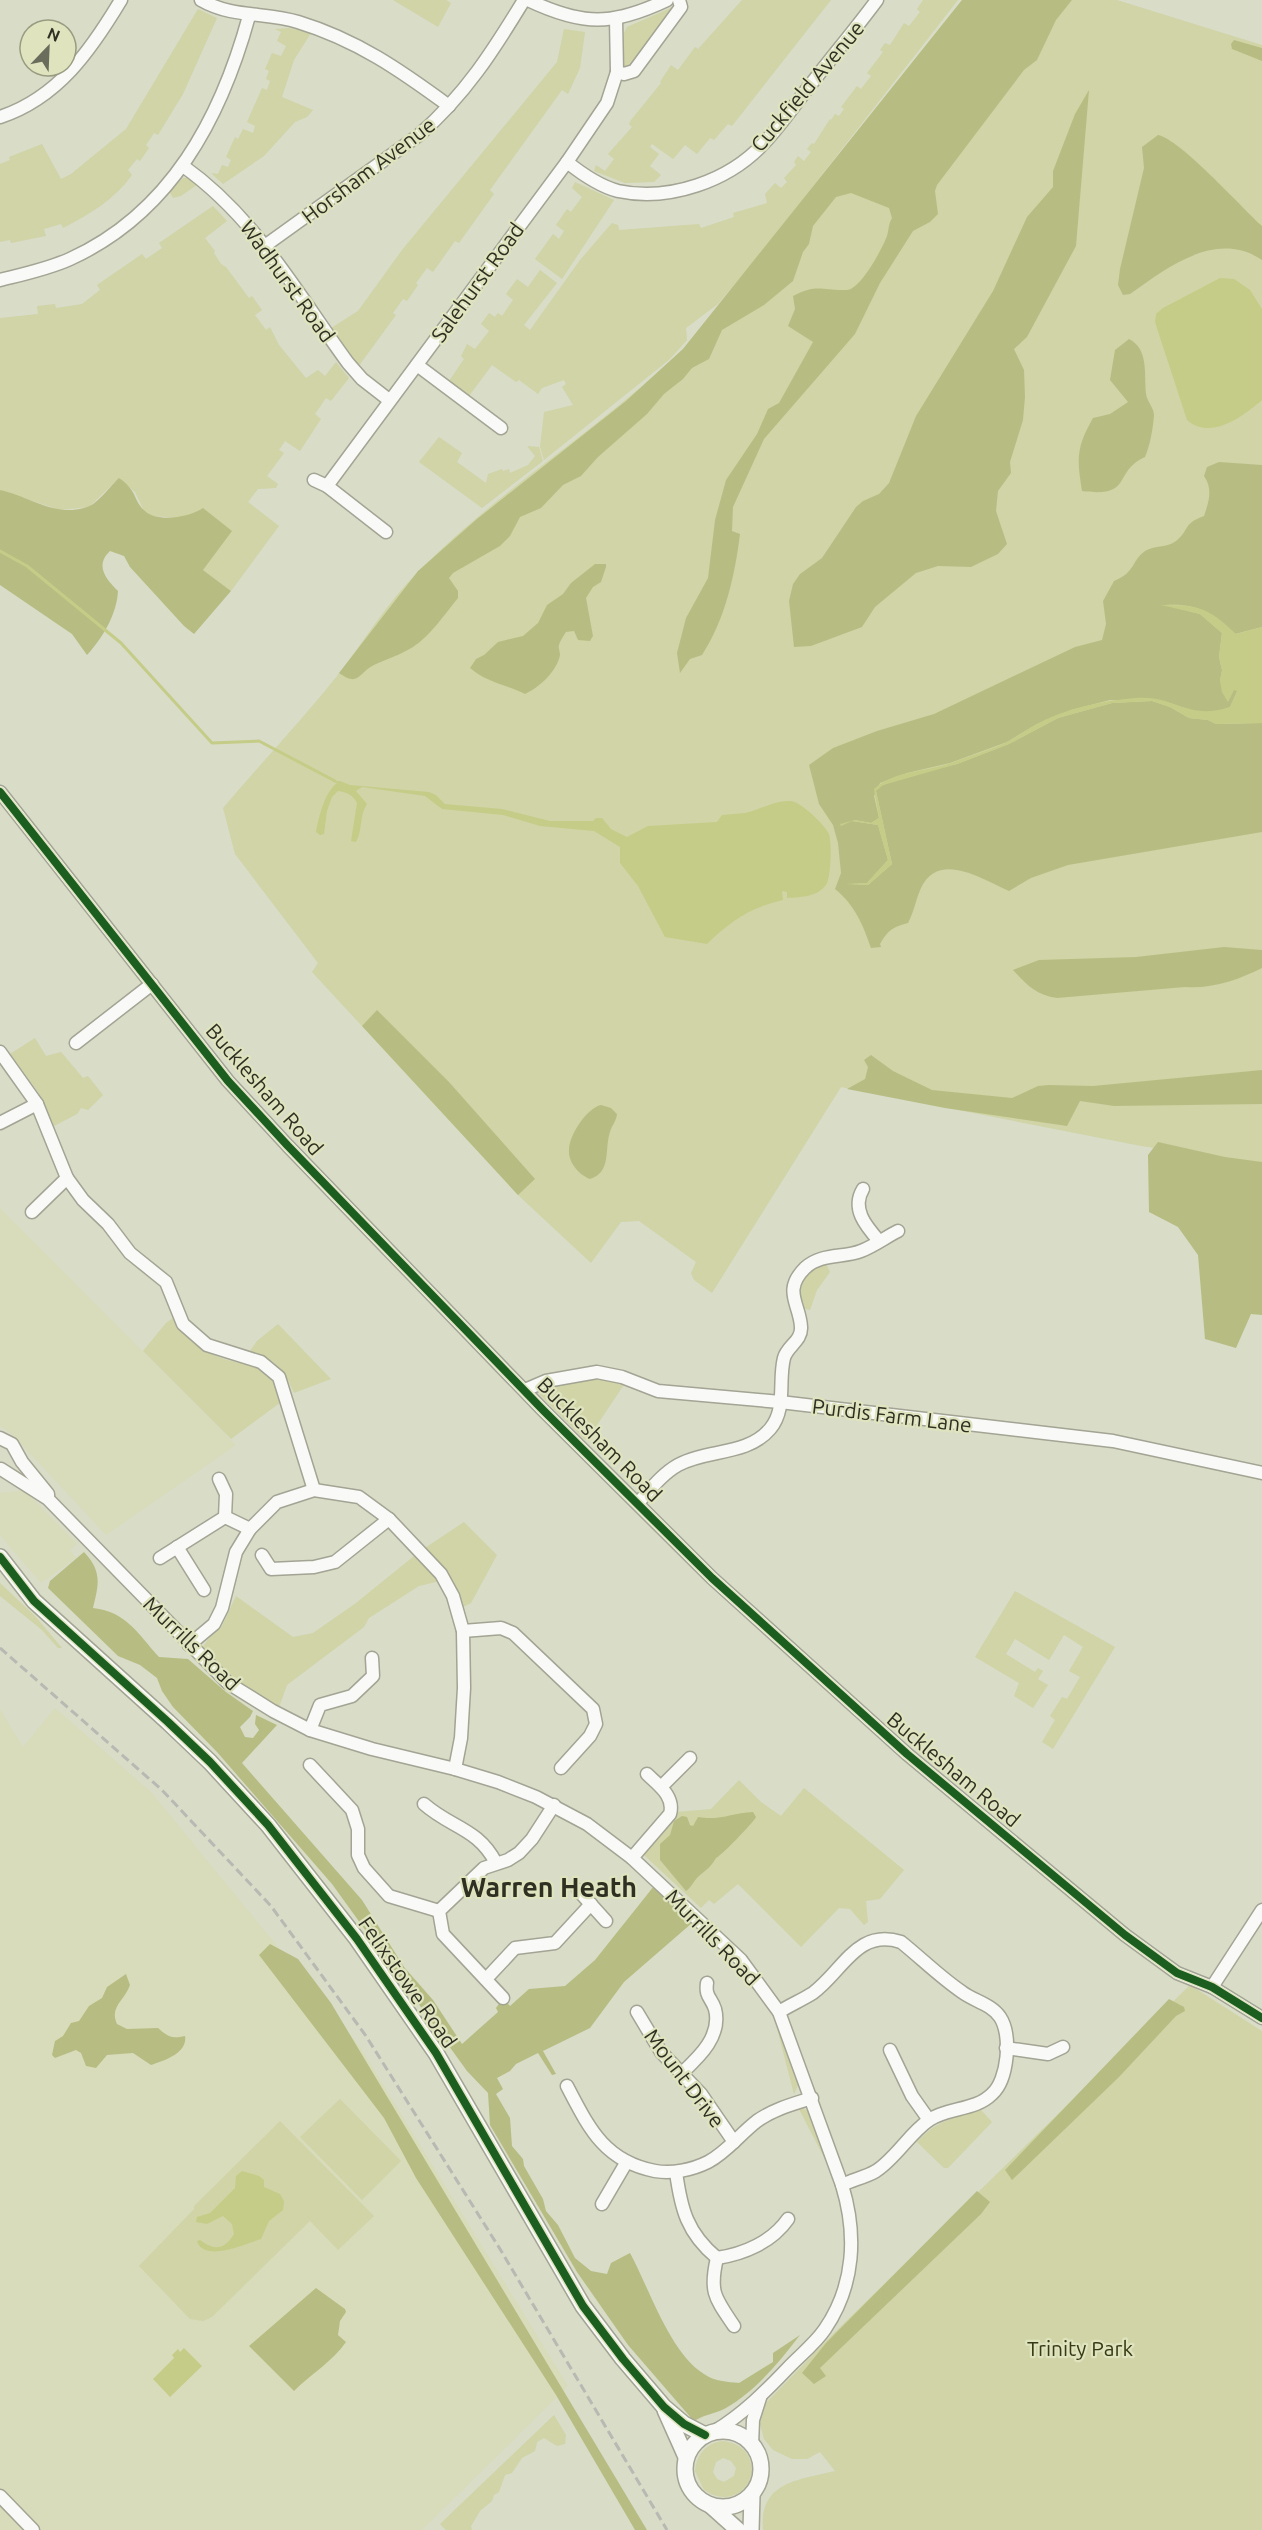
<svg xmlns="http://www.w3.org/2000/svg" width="1262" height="2530" viewBox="0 0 1262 2530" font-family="Ubuntu,sans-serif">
	<rect width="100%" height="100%" fill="#d9dcc7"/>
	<g fill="#d8dcba">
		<path d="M0,1208L236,1445L106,1535L13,1435L0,1426Z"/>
		<path d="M19,1491L28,1494L77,1544L70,1550L76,1558L41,1583L0,1535V1493Z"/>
		<path d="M55,1708L151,1792L360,2047L568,2386L422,2530H0V1709L23,1747Z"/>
	</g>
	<g fill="#d0d4a6" fill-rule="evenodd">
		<path d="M393,0H446L451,3L438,27Z"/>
		<path d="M742,0H831L732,126L728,124L714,140L710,138L697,154L685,145L673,159L652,144L650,147L659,154L650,166L661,175L654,182L625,183L594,171L596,165L605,171L614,159L608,154L632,127L629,124L631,120L661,83L660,82L671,65L678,70L695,47L698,49Z"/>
		<path d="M923,0H958L796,208L962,0H1117L1262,45V1164L1141,1146L841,1087L712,1293L694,1280L691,1273L696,1262L639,1221L621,1222L591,1263L518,1195L312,972L318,963L235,854L223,808C262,762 304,718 341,671C366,638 389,600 419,571C500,489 600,429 683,349L777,234L718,304L686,328L687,340L670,359L544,460L540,447L544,412L573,405L562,387L566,384L564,380L542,388L538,394L519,380L516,382L492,365L469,396L449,381L464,359L461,356L467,344L475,349L489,331L481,324L489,313L495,317L498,313L502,316L513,300L506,294L517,279L528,287L540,270L557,283L524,325L530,330L580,260L612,223L618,225L619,230L699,224L701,228L734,217L733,213L767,203L765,194L775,183L781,188L787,182L784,178L796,165L794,162L798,156L804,161L811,152L807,149L812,143L814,144L830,119L831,120L835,114L839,116L844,109L841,107L857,86L861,89L871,76L867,73L883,52L880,50L885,43L890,45L904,23L909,26L920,12L917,9Z"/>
		<path d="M673,7L630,68L625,70L622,67L624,33L627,27Z"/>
		<path d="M198,9L217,18L183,94L158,135L154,133L146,145L149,148L140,161L137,159L128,170L132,175C115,199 89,215 63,228L61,224L44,229L46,236L11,243L10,240L0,242V164L10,160L9,157L42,144L61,179L71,174L126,129Z"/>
		<path d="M289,28L311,33L294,60L282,97L313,110L307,117L295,122L264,156L223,184L211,173L218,174L222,165L228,167L231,160L226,157L235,137L238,139L243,129L253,133L255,126L247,122L262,88L267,90L270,81L266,79L269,71L265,69L272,53L281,56L286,46L277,41L281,32L275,29Z"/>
		<path d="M564,29L585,32L580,68L568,94L562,90L490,190L494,194L459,243L455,241L433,272L427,268L416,283L418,285L407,301L403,299L393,313L396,315L358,367L328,330L358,311L402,250L557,62Z"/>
		<path d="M183,178H189L198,184L181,196L173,198L169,191Z"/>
		<path d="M575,182L614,200L562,279L535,259L553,234L559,239L564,231L556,225L567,209L571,212L582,197L572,188Z"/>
		<path d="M213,206L227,221L205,238L215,251L214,253L221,264L226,267L249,298L252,296L262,310L255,315L266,330L270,327L279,345L306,378L318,370L325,376L336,362L349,378L331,401L326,398L315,414L321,419L300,451L285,441L279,450L284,453L267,476L278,484L276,488L258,489L248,502L279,526L231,591L203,570L193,515L180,518L153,516L144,511L135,492L119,478L89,507L60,510L0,490V318L38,314L37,306L55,304L56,308L82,304L100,290L97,285L142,254L146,259L162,248L159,243Z"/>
		<path d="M439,437L462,453L457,462L486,483L488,474L502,469L503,471L509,469L510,473L528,465L535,456L527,446L539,447L543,461L482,508L419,462Z"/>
		<path d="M35,1038L46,1056L61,1052L83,1078L88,1076L103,1095L88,1110L81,1108L77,1114L54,1126L38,1092L10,1054Z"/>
		<path d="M826,1264L830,1272L817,1290L810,1310L799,1307C796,1283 803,1272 826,1264Z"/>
		<path d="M173,1318C186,1341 207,1355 231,1361C243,1364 257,1365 266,1374C275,1381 278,1392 281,1402L231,1439L143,1351L166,1323Z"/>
		<path d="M278,1324L331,1379L294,1393C285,1370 273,1357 250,1351L257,1341Z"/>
		<path d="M601,1377L625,1383L593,1431L589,1441L584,1439L540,1395L541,1387Z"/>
		<path d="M464,1522L497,1555L471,1603L457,1610L444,1580L419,1586L369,1618L364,1627L287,1685L277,1713L198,1654L209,1638L222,1626L236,1596L293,1637L313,1633L356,1603L419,1552Z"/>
		<path d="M0,1583L35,1616L62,1648H58L42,1630L0,1596Z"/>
		<path d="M1015,1591L1115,1647L1053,1749L1042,1742L1055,1720L1050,1716L1062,1697L1067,1699L1080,1677L1069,1671L1083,1647L1064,1635L1049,1660L1015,1639L1006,1654L1035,1672L1038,1668L1043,1671L1038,1679L1048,1685L1033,1708L1014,1696L1019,1683L975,1657Z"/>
		<path d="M739,1780L761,1802L781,1816L804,1788L904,1870L880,1899L866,1901L868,1922L864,1925L850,1909L839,1908L801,1947L738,1884L714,1904L709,1900L701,1908L644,1855L676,1812L711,1809Z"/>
		<path d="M1190,1985L1262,2031V2530H763C759,2482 798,2480 835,2471L820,2452L807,2459H792L773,2450L764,2439L760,2424L766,2403L834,2333Z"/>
		<path d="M774,2017L799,2083L794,2094Z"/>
		<path d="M340,2099L401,2161L362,2200L300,2137Z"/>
		<path d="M798,2107L807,2110L811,2117L831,2171Z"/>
		<path d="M981,2110L992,2122L948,2168H944L917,2142C938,2119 953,2119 981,2110Z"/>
		<path d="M280,2121L374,2216L338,2250L310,2221L212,2317L203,2321L190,2319L139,2266L194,2209V2206Z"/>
		<path d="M554,2415L566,2435L565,2444L557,2446L544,2438L537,2442L535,2451L522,2458L512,2473L505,2475L499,2492L494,2495L492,2501L480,2511L471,2526L472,2530H446L440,2524Z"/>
		<path d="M723,2441C741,2443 752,2454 752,2472C747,2496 724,2504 704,2490L695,2471C697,2454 706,2443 723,2441ZM723,2458L731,2461L736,2468L734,2476L724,2482L717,2479L713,2472L716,2462Z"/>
	</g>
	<g fill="#b7bd82">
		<path d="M962,0H1072L1056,20L1037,60L1024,70L937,185L935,191L938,214L930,222L913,231L880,283L855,334L764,439L733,507L732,531L740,534C735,575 725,620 702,655L690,659L680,673L677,653L686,618L708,578L715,520L726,480L757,434L768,409L779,403L813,342L788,326L795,309L793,296C818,283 822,291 847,290C861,289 882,249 887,236C889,229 888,225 892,218L889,208L851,193L836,197L813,226L809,244L803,252L793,281L764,305L722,330L709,359L692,368L683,379L664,394L647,414L598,457L581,476L563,485L541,508L520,517L510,536L500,546L453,573L449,578L458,591V598C444,615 431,635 413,647C400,655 387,659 374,665C357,674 359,687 339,673L418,571L477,519L626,401L683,349Z"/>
		<path d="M1234,40L1262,48V61L1232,49L1231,44Z"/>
		<path d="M1089,90L1076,246L1027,337L1014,349L1024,370L1025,397L1023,420L1010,462L1011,473L998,491L996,511L1007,544L998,554L971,567L938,566L916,573L875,607L862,627L811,646L794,647L789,601L793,584L800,574L822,558L856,507L863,501L879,494L889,483L916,416L993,291L1027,217L1053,187V171L1075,114Z"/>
		<path d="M1158,135C1180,139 1241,207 1262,226V260C1216,229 1167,268 1130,294L1123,295L1118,285L1120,269L1144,168L1142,147Z"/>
		<path d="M1129,339C1149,349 1144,374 1146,394C1147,401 1154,408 1154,415C1153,429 1150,445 1145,457C1112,472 1134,498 1082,491C1077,458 1076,448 1093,418L1110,414L1128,402L1110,380L1115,350Z"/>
		<path d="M1219,462L1262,465V627L1235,634C1213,612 1196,603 1165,605L1200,614L1222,633L1219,657L1222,670L1220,681L1238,690L1230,707L1215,712H1196L1164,701L1110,700L1071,710L1037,724L1007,742L950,763L907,773L880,783L874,796L879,818L871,823L855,820L852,821L878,825L888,860L867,883L852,884L868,885L892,864L876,791L878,787L907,776L957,764L1009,744L1058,718L1112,703L1152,701L1170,707L1189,718L1208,720L1216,724L1262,723V832L1068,865L1031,878L1009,891C983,880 939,850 921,888C916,899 914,912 908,923C893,927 888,930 880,944L881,947L871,948C863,925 855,905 835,889L841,873L838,843L833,825L819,804L809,765L833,748L877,731L934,714L1075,647L1102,640L1106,624L1103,601L1114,581C1136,572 1131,561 1145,551C1154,545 1167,548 1176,541C1190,530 1182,524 1204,516C1209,501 1213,489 1204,476L1207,467Z"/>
		<path d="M119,478C138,491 133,501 145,511C158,523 190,517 203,508L232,531L203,570L231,591L194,634L184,626L130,567L124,556L110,551C94,566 107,580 118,591C117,614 102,639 87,655L72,634L0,585V490C29,496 55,518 87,507C98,504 110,486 119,478Z"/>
		<path d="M595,564H606V567L601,582L593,587L586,598L593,636L590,641L578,640L574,631L566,632C564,635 560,641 559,645C558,648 560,651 560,655C557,671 540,687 525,694C507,685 486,682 470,668L476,659L484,655L498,642L523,636L538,623L547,605L563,594L571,583Z"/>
		<path d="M1224,947L1262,950V968C1238,980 1212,989 1185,987L1057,998C1036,995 1027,985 1013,970L1039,960L1136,957Z"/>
		<path d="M377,1010L449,1082L535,1179L518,1195L362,1026Z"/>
		<path d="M871,1055L893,1071L932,1090L1012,1098L1038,1086L1049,1085L1093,1086L1262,1070V1104L1114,1106L1080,1101L1067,1126L945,1108L847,1089L865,1079L868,1067L864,1060Z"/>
		<path d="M601,1105L611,1108L617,1114C616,1122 612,1125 610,1132C604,1150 612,1172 590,1179C579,1175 568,1162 569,1150C569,1135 587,1108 601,1105Z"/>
		<path d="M1158,1142L1225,1157L1262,1162V1315L1251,1314L1236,1348L1205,1339L1198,1255L1178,1227L1149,1212L1148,1155Z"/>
		<path d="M84,1552C102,1571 99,1584 93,1608C127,1612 138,1634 159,1657L188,1659L226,1692L253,1711L250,1717L240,1727L245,1737L253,1738L259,1730L255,1724L256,1715L277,1725L242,1763L362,1900L404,1967L433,2000L462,2044L498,2012L496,2008L503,1998L510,2006L529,1989L565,1986L595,1960L654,1886L692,1923L624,1982L590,2028L543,2051L556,2074L552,2075L538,2053L516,2064L510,2071L497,2078L503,2089L496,2094L510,2118L512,2146L523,2159L524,2166L543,2199L546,2211L558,2225L575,2258L591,2271L607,2274L611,2263L630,2253C649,2288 670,2353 704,2374C713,2381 728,2382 739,2383L773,2362V2353L800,2335C779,2362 757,2390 726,2408C717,2413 706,2414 696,2420L692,2419L628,2345L577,2272L490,2125L488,2093L467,2071L332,1884L217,1752L173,1707L162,1691L157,1678L140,1665L118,1656L48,1588L50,1581Z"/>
		<path d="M753,1812L756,1817C753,1823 720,1857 716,1858C711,1867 706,1870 699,1876C693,1881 692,1887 686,1891L660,1860V1844L670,1835L674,1821L682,1816L687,1817L690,1825L693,1826L698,1817C719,1821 732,1813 753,1812Z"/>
		<path d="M270,1944L298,1959L331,2003L647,2530H635L556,2395L416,2178L384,2118L259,1955Z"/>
		<path d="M126,1974L130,1985C125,2000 109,2007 117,2024L127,2029L158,2028C168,2037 172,2039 185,2036C188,2053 164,2061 151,2065L133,2053L107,2055L96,2068L86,2066L81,2053L76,2050L55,2058L52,2055L55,2041L63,2036L71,2023L79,2021L89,2006L102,1998L107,1987Z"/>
		<path d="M1169,1999L1184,2007L1185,2011L1176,2016L1119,2077L1012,2180L1005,2170Z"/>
		<path d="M977,2191L990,2202L981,2214L820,2368L826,2376L814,2384L802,2373L826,2343Z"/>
		<path d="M316,2288L345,2309L346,2312L340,2321L338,2335L346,2342C332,2362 311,2374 294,2391L249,2346Z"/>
	</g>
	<g fill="#c5cc87">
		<path d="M1220,278L1234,279L1250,290L1262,309V400C1243,416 1211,441 1187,420L1155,322L1156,314L1163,308Z"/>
		<path d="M1161,605C1199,605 1207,607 1236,634L1262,627V723L1216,724L1208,720L1189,718L1170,707L1152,701L1112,703L1058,718L1009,744L957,764L883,785L876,791L892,864L868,885L845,884L867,883L888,860L878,825L852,821L841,826L840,824L855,820L871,823L879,818L874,789C895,770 926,772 951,763C969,756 990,750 1007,742C1017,737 1026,730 1035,725C1066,708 1102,701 1136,698C1175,695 1187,721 1230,707L1237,691L1234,690L1228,702L1222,692L1220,681L1222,670L1219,657L1222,633L1200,614Z"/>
		<path d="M332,781H340L350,785L429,792L436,795L445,804L502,809L550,821H593L596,818H602L611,829L627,837L648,826L717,822L722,815C730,814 738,814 745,813C760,810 775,800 791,801C801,802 825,825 829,834C832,843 831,878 826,885C817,897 801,897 787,898V892L782,891L783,900C749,908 731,921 707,944L665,937L638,886L620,863V847L594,831L540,826L503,815L442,809L425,796L362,787L356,791L367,804C359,816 363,830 356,842L351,841L357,803C353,795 347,792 338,791L332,797L327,811L324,834L320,835L316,832C319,817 324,793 337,783Z"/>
		<path d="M242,2171L259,2176L264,2180V2187L280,2194L284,2201L283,2210L269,2221L261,2239C246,2244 204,2263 197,2241L200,2240C213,2250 224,2251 234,2234L232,2224L223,2216L207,2224L196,2222L197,2217L210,2213L235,2188L236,2176Z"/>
		<path d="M184,2348L202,2366L170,2397L153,2379L174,2358L172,2355L178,2349L180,2352Z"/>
	</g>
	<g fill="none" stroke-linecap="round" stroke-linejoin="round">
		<path stroke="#c5cc87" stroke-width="3" d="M0,551L27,566L121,643L212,743L259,741L335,781"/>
		<defs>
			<g id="minor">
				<path d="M201,0C232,18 266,12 298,22C357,40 400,70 449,106"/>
				<path d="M528,0C583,26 612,26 667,0"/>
				<path d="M616,19L617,72"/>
				<path d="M0,117C58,98 91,50 121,0"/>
				<path d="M567,162C582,174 599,186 618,191C669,202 729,181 764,143C782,124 798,100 815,79C836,52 857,27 877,0"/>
				<path d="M183,166C256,218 296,292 348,363L362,379L389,400"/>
				<path d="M266,245L419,135C465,95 493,51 524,0"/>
				<path d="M0,280C24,274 48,269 70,259C171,213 221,118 249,16"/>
				<path d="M417,365L501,428"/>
				<path d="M314,480L327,486L386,532"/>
				<path d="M327,486L567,162L607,103L617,72L624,74L634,71L681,7L679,0"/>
				<path d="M0,792L228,1081L288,1146L543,1410L712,1578L907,1754L1125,1935L1177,1973L1212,1987L1262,2018"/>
				<path d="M76,1043L152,984"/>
				<path d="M0,1052L37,1104L67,1178L83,1200L108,1224L130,1253L166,1282L183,1324L207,1345L261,1362L279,1377L314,1490"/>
				<path d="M0,1123L37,1104"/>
				<path d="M863,1189C851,1209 866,1226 879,1241"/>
				<path d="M32,1212L67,1178"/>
				<path d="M525,1390L546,1381L597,1372L622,1377L658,1391L780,1402L1113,1441L1262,1473"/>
				<path d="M0,1438L12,1444L22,1462L48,1494V1498"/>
				<path d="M1,1469L48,1499L228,1683L273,1711L310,1730L372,1749L455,1769L498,1782L536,1797L587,1824L632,1858L741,1960L779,2012L842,2185C857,2234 855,2285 825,2329C815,2344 799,2356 787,2369C765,2392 743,2414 715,2431"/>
				<path d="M219,1479L226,1494L225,1517"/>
				<path d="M638,1503C650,1490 662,1474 678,1465C707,1449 747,1456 770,1429C787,1409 778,1381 784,1358C787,1346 802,1341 801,1327C800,1304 782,1291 805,1268C821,1253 843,1258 861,1251C874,1246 886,1237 898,1231"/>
				<path d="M177,1547L204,1590"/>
				<path d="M262,1555L271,1569L314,1567L335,1562L389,1519"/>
				<path d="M160,1558L225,1517L250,1529"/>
				<path d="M463,1631L501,1628L513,1633L593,1709L596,1724L590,1736L561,1768"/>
				<path d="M189,1645L214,1624L222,1608L236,1552L250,1529L277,1502L314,1490L359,1497L389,1519L441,1574L453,1596L463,1631L464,1688L461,1738L455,1769"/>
				<path d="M310,1730L320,1705L352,1696L373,1676L372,1658"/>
				<path d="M310,1765L352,1810L358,1829V1855L364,1868L389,1896L439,1911"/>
				<path d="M661,1787L690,1758"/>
				<path d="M424,1804C451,1828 478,1828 496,1863"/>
				<path d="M632,1858L670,1814C675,1796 658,1785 647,1774"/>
				<path d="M578,1890L606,1921"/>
				<path d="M486,1979L515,1948L555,1943L591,1904"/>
				<path d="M1212,1987L1262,1910"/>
				<path d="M503,1998L443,1934L439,1911L484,1868L508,1860L519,1853L532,1839L554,1805"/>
				<path d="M637,2012L661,2052L701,2094L734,2142"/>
				<path d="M779,2012C790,2005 802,2000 813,1993C843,1971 857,1928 901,1942C921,1958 940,1977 962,1992C974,2001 991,2004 1000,2017C1012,2035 1008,2080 992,2094C975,2111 948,2107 929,2120C909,2134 896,2158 876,2171C866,2177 852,2180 842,2185"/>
				<path d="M1006,2048L1048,2054L1063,2047"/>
				<path d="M890,2050L912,2096L929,2120"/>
				<path d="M682,2073C699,2057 722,2036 715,2009C711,1997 705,1997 707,1983"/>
				<path d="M567,2086C589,2128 604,2161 655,2171C672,2174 692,2170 708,2162C727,2152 740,2134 757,2121C774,2109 793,2104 812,2098"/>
				<path d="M676,2172C681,2209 687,2233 717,2258C744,2254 772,2242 788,2219"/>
				<path d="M602,2204L626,2163"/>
				<path d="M717,2258C709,2292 715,2298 734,2326"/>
				<path d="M752,2445L753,2420L760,2398"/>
				<path d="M0,2496L33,2530"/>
			</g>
			<g id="major">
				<path d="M0,1557L34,1601L168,1722L210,1762L268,1825L357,1939L436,2053L583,2306L623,2359L664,2407L684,2424L705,2435"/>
				<path d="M665,2410L686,2457"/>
				<circle cx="723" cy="2469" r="38"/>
				<path d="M710,2505L738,2530"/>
				<path d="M751,2530L752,2495"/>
			</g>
		</defs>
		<use href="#minor" stroke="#a3a494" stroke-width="15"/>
		<use href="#major" stroke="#a3a494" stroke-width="18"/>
		<use href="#minor" stroke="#f9faf7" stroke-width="12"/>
		<use href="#major" stroke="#f9faf7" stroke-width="15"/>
		<path stroke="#b8b9b3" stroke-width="3" stroke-dasharray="9 4.5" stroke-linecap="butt" d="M0,1648L162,1790L271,1906L366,2036L500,2249L667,2530"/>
		<defs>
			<g id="cycleway">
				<path d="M0,792L228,1081L288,1146L543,1410L712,1578L907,1754L1125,1935L1177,1973L1212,1987L1262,2018"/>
				<path d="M0,1557L34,1601L168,1722L210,1762L268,1825L357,1939L436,2053L583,2306L623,2359L664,2407L684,2424L705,2435"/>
			</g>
		</defs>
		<use href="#cycleway" stroke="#dfe4bf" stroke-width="11"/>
		<use href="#cycleway" stroke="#1b5e20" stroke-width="8"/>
	</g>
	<g text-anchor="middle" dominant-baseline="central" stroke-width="4.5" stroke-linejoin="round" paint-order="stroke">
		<g font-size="21" fill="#2f3022" stroke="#dfe4bf">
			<text transform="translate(807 86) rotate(-50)">Cuckfield Avenue</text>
			<text transform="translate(368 170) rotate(-37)">Horsham Avenue</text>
			<text transform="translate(288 281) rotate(54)">Wadhurst Road</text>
			<text transform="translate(477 282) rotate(-54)">Salehurst Road</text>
			<text transform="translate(265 1089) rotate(49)">Bucklesham Road</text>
			<text transform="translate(892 1415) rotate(7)">Purdis Farm Lane</text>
			<text transform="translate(600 1439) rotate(45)">Bucklesham Road</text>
			<text transform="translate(192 1643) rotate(44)">Murrills Road</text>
			<text transform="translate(954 1769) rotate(40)">Bucklesham Road</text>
			<text transform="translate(713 1937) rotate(46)">Murrills Road</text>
			<text transform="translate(408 1982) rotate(55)">Felixstowe Road</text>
			<text transform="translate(685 2078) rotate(53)">Mount Drive</text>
		</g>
		<g font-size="21" fill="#373a14" stroke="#dfe4bf">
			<text x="1080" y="2348">Trinity Park</text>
		</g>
		<g font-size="27" font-weight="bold" fill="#2f3022" stroke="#dfe4bf">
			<text x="549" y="1887">Warren Heath</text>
		</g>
	</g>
	<g transform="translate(48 48) rotate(23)"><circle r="28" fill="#dfe4bf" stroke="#999c80" stroke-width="1.5"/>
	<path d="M0-4.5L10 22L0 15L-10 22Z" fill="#6a6c5c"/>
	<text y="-9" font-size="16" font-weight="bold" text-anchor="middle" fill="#2f3022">N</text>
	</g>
</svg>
